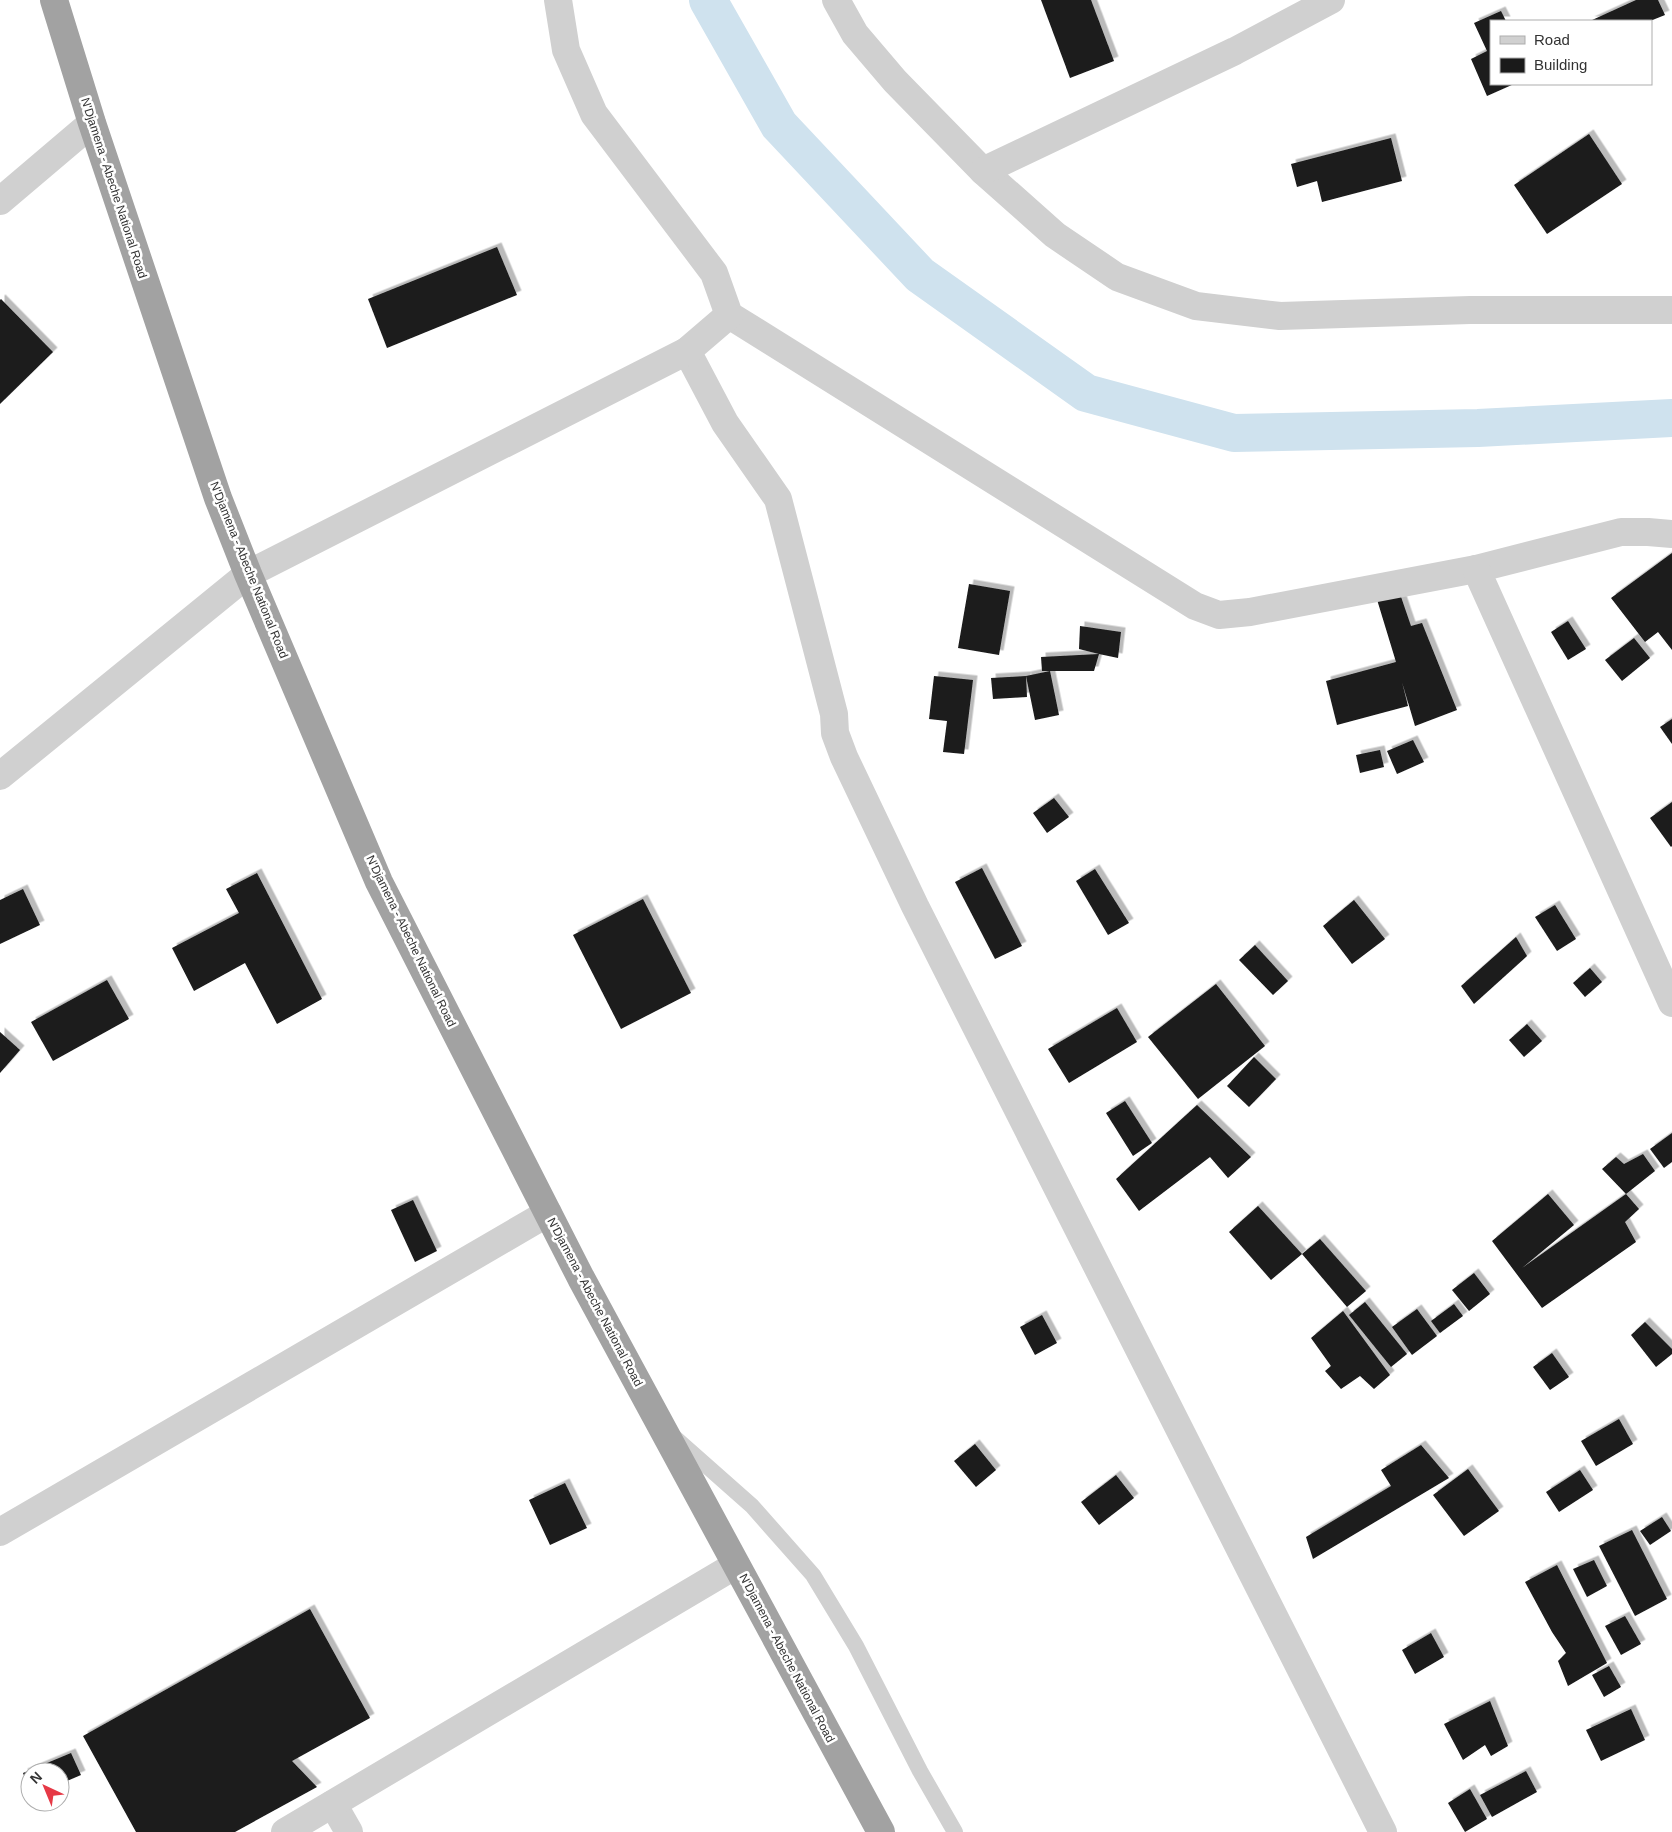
<svg xmlns="http://www.w3.org/2000/svg" width="1672" height="1832" viewBox="0 0 1672 1832" font-family="Arial,sans-serif">
	<defs>
		<filter id="shadow"><feDropShadow dx="4.5" dy="-4.5" stdDeviation="0" flood-color="#0004"/></filter>
	</defs>
	<rect width="100%" height="100%" fill="#fff"/>
	<g fill="none" stroke-linecap="round" stroke-linejoin="round">
		<path stroke="#cfe2ee" stroke-width="38" d="M708,0L779,125L920,275L1086,393L1234,433L1478,428L1672,418"/>
	</g>
	<g fill="#1a1a1a" filter="url(#shadow)">
		<path d="M1041,0H1091L1114,61L1070,78Z"/>
		<path d="M1636,0H1658L1665,15L1650,21H1590Z"/>
		<path d="M1501,11L1506,21H1491V84H1514L1487,96L1471,59L1487,51L1474,23Z"/>
		<path d="M1589,134L1622,184L1547,234L1514,185Z"/>
		<path d="M1391,138L1402,181L1322,202L1317,181L1297,187L1291,164Z"/>
		<path d="M497,247L517,295L387,348L368,299Z"/>
		<path d="M1,299L53,352L0,404V300Z"/>
		<path d="M1672,553V650L1658,632L1645,642L1611,598Z"/>
		<path d="M969,584L1010,591L999,655L958,648Z"/>
		<path d="M1398,588L1411,626L1422,623L1457,710L1415,726L1402,682L1408,706L1337,725L1326,681L1396,662L1375,593Z"/>
		<path d="M1568,621L1586,649L1568,660L1551,632Z"/>
		<path d="M1080,626L1121,632L1118,658L1099,654L1094,671H1050L1059,715L1035,720L1026,676L1050,671H1042L1041,657L1099,654L1079,649Z"/>
		<path d="M1634,638L1650,658L1622,681L1605,660Z"/>
		<path d="M934,676L973,680L964,754L943,752L947,721L929,719Z"/>
		<path d="M1026,676L1027,697L993,699L991,678Z"/>
		<path d="M1672,719V744L1660,727Z"/>
		<path d="M1413,740L1424,762L1397,774L1387,751Z"/>
		<path d="M1380,750L1384,767L1360,773L1356,755Z"/>
		<path d="M1054,798L1069,817L1047,833L1033,813Z"/>
		<path d="M1672,802V846L1671,847L1650,818Z"/>
		<path d="M982,868L1022,946L995,959L955,882Z"/>
		<path d="M1095,869L1129,923L1108,935L1076,881Z"/>
		<path d="M257,873L322,999L277,1024L245,963L194,991L172,948L239,913L226,889Z"/>
		<path d="M23,889L40,925L0,944V900Z"/>
		<path d="M643,899L691,993L621,1029L573,935Z"/>
		<path d="M1354,900L1385,939L1352,964L1323,926Z"/>
		<path d="M1555,905L1576,939L1557,951L1535,917Z"/>
		<path d="M1516,937L1527,956L1474,1004L1461,986Z"/>
		<path d="M1255,945L1288,981L1273,995L1239,960Z"/>
		<path d="M1590,968L1602,982L1585,997L1573,983Z"/>
		<path d="M107,980L129,1019L53,1061L31,1022Z"/>
		<path d="M1216,984L1265,1046L1198,1099L1148,1037Z"/>
		<path d="M1117,1008L1137,1042L1069,1083L1048,1049Z"/>
		<path d="M1527,1024L1542,1041L1524,1057L1509,1040Z"/>
		<path d="M0,1032L20,1050L0,1073Z"/>
		<path d="M1254,1057L1276,1079L1249,1107L1227,1086Z"/>
		<path d="M1125,1101L1152,1143L1133,1156L1106,1113Z"/>
		<path d="M1197,1105L1251,1157L1228,1178L1210,1157L1139,1211L1116,1179Z"/>
		<path d="M1672,1133V1162L1664,1168L1650,1149Z"/>
		<path d="M1643,1154L1655,1171L1626,1194L1602,1169L1616,1157L1624,1164Z"/>
		<path d="M1548,1194L1574,1225L1522,1268L1626,1194L1639,1209L1625,1222L1636,1242L1542,1308L1492,1241Z"/>
		<path d="M413,1200L437,1251L415,1262L391,1210Z"/>
		<path d="M1258,1206L1302,1254L1271,1280L1229,1232Z"/>
		<path d="M1320,1239L1366,1291L1347,1307L1302,1254Z"/>
		<path d="M1474,1273L1490,1294L1469,1311L1452,1290Z"/>
		<path d="M1365,1302L1407,1354L1391,1367L1349,1315Z"/>
		<path d="M1454,1304L1463,1316L1440,1333L1431,1321Z"/>
		<path d="M1417,1309L1437,1336L1412,1355L1392,1327Z"/>
		<path d="M1343,1311L1390,1375L1374,1389L1360,1376L1341,1389L1325,1371L1331,1366L1311,1338Z"/>
		<path d="M1042,1315L1057,1343L1035,1355L1020,1327Z"/>
		<path d="M1645,1322L1672,1349V1354L1656,1367L1631,1335Z"/>
		<path d="M1552,1353L1569,1377L1550,1390L1533,1367Z"/>
		<path d="M1619,1419L1633,1444L1596,1466L1581,1441Z"/>
		<path d="M975,1444L996,1470L976,1487L954,1461Z"/>
		<path d="M1421,1445L1449,1478L1313,1559L1306,1537L1391,1486L1381,1470Z"/>
		<path d="M1468,1469L1499,1511L1464,1536L1433,1495Z"/>
		<path d="M1580,1470L1593,1490L1559,1512L1546,1492Z"/>
		<path d="M1116,1475L1134,1498L1099,1525L1081,1502Z"/>
		<path d="M565,1483L587,1528L550,1545L529,1500Z"/>
		<path d="M1662,1517L1671,1531L1650,1545L1640,1531Z"/>
		<path d="M1632,1530L1667,1599L1635,1616L1599,1546Z"/>
		<path d="M1594,1560L1607,1586L1587,1597L1573,1569Z"/>
		<path d="M1557,1565L1607,1663L1568,1686L1558,1661L1566,1653L1552,1632L1525,1582Z"/>
		<path d="M310,1609L370,1718L292,1761L317,1787L235,1832H136L83,1736Z"/>
		<path d="M1625,1616L1641,1644L1621,1655L1605,1626Z"/>
		<path d="M1431,1633L1444,1657L1415,1674L1402,1650Z"/>
		<path d="M1609,1666L1621,1687L1604,1697L1592,1675Z"/>
		<path d="M1490,1701L1508,1746L1491,1756L1485,1745L1463,1760L1444,1724Z"/>
		<path d="M1631,1709L1645,1740L1601,1761L1586,1730Z"/>
		<path d="M71,1753L81,1775L60,1784V1772H30V1791L23,1773Z"/>
		<path d="M1526,1771L1537,1792L1492,1817L1480,1795Z"/>
		<path d="M1470,1789L1487,1819L1465,1832L1448,1803Z"/>
	</g>
	<g fill="none" stroke-linecap="round" stroke-linejoin="round">
		<path stroke="#d0d0d0" stroke-width="16" d="M674,1437L752,1506L813,1575L856,1646L920,1771L955,1832"/>
		<g stroke="#d0d0d0" stroke-width="28">
			<path d="M558,0L566,50L594,114L714,273L729,315L1195,606L1219,615L1250,612L1476,569L1621,532H1648L1672,534"/>
			<path d="M836,0L855,34L895,81L983,171L1055,235L1117,277L1196,306L1280,316L1470,310H1672"/>
			<path d="M983,171L1235,51L1331,0"/>
			<path d="M0,201L92,123"/>
			<path d="M687,351L725,423L778,499L834,714L835,733L844,757L915,906L1383,1832"/>
			<path d="M1476,569L1672,1003"/>
			<path d="M248,574L687,351L729,315"/>
			<path d="M0,1532L548,1213"/>
			<path d="M333,1804L349,1832"/>
			<path d="M285,1832L736,1565"/>
		</g>
		<path stroke="#d0d0d0" stroke-width="28" d="M0,776L248,574"/>
		<path stroke="#a2a2a2" stroke-width="28" d="M54,0L92,123L218,498L248,574L379,882L581,1278L881,1832"/>
	</g>
	<g text-anchor="middle" dominant-baseline="central" stroke-width="5" stroke-linejoin="round" paint-order="stroke">
		<g font-size="12" fill="#333" stroke="#fff">
			<text transform="translate(114 188) rotate(72)">N'Djamena - Abeche National Road</text>
			<text transform="translate(249 570) rotate(68)">N'Djamena - Abeche National Road</text>
			<text transform="translate(411 941) rotate(64)">N'Djamena - Abeche National Road</text>
			<text transform="translate(595 1302) rotate(62)">N'Djamena - Abeche National Road</text>
			<text transform="translate(787 1658) rotate(62)">N'Djamena - Abeche National Road</text>
		</g>
	</g>
	<rect x="1490" y="20" width="162" height="65" fill="#ffffff" stroke="#adadad"/>
	<rect x="1500" y="36" width="25" height="8" fill="#d0d0d0" stroke="#adadad"/>
	<text x="1534" y="45" font-size="15" fill="#333333">Road</text>
	<rect x="1500" y="58" width="25" height="15" fill="#1a1a1a" stroke="#adadad"/>
	<text x="1534" y="70" font-size="15" fill="#333333">Building</text>
	<g transform="translate(45 1787) rotate(316)"><circle r="24" fill="#ffffff" stroke="#adadad"/>
	<path d="M0-4L9 19L0 12L-9 19Z" fill="#e63946"/>
	<text y="-8" font-size="14" font-weight="bold" text-anchor="middle" fill="#333333">N</text>
	</g>
</svg>
